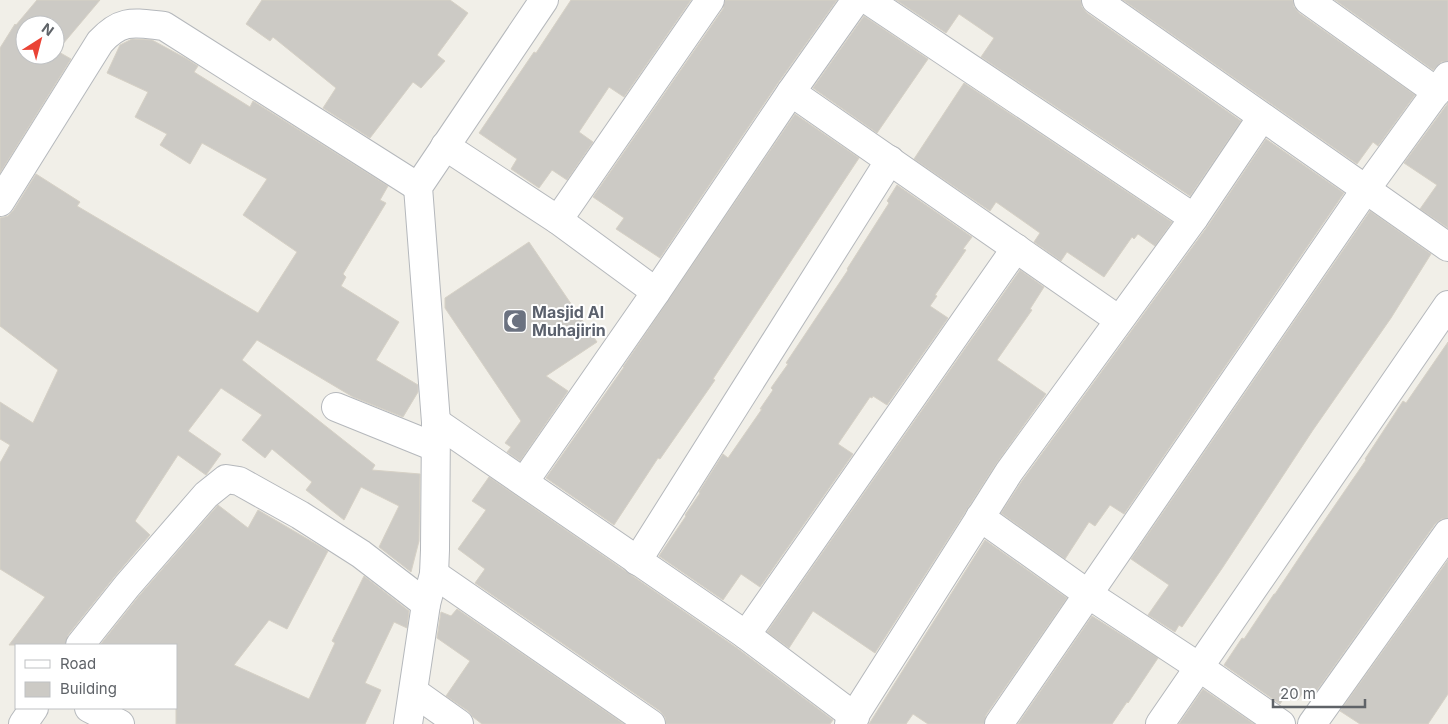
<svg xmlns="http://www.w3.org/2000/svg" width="1448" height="724" viewBox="0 0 1448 724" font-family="Inter,sans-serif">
	<rect width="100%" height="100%" fill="#f1efe8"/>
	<g fill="#cccac5" stroke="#d6d1c6" fill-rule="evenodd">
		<path d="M37,0H100L57,51L71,59L0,173V48L15,24L16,25ZM25,25H55V55H25Z"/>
		<path d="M262,0H450L468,13L437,55L445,61L421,88L413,82L370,138L323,108L336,88L273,37L270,41L246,24Z"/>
		<path d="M571,0H691L624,97L609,87L579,132L593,142L567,180L552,170L539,188L511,169L517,159L479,133L534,52L536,53Z"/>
		<path d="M725,0H837L778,83L660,258L616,229L624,218L593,197L723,9Z"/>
		<path d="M896,0H1081L1082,7L1087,13L1241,121L1190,196L981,57L994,38L959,14L946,33Z"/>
		<path d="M1123,0H1293L1294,7L1299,13L1415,95L1378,146L1373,142L1357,164Z"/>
		<path d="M1335,0H1448V61L1441,62L1433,70Z"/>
		<path d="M864,16L928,59L877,133L813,88Z"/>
		<path d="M132,39L152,40L187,59L198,66L194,72L250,107L253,101L388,186L380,200L386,203L343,274L346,277L341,286L399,322L376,360L418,385V392L403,417L353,397L257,340L242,360L375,465L372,470L420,474L419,541L411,572L379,547L399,506L361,487L344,520L306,490L312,482L272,449L265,458L242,440L262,415L221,388L188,431L221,454L206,475L178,455L135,521L150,535L115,576L68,635L65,645H9L45,597L0,569V463L10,445L0,439V402L33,423L58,370L0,326V218L8,216L13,211L36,174L80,202L77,206L258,313L297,252L243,215L267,179L202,143L190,164L160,145L167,134L135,117L148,92L107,73L120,45Z"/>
		<path d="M964,83L1172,222L1155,246L1138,234L1134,239L1132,237L1104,277L1067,252L1061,261L1034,242L1040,233L996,202L990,211L914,159Z"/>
		<path d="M1448,103V228L1420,209L1437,185L1404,163Z"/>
		<path d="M795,114L859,158L713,379L715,380L660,459L658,458L614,525L546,478L624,367H623Z"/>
		<path d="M1266,139L1344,193L1124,514L1110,505L1095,526L1089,522L1065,559L1001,513L1022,481L1207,227Z"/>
		<path d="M897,185L972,237L963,249L966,250L935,295L937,296L930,306L948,318L887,405L873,396L872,398L870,397L838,444L853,454L760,587L741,574L723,600L659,556L686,516L685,515L700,493L699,492L723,454L728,458L762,409H760L773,390L771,388L788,364L786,363L848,270L847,269L889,203L887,201Z"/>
		<path d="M1370,211L1431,254L1391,318L1313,430L1223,567L1182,627L1179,625L1175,632L1148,615L1169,585L1131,559Z"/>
		<path d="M529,242L597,342L546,376L568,391L520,461L507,452L511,447L505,443L521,421L445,308V298Z"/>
		<path d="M1020,270L1044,287L1030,309L1032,310L997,360L1046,394L996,464L875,653L813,611L789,648L767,632Z"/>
		<path d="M1448,342V518L1441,519L1435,524L1315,693L1306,688L1298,700L1287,693L1280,704L1224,665L1242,638L1244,639L1274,594H1275L1309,543L1366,460L1365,459L1403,401L1406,403Z"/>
		<path d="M489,477L737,648L833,720L830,724H666L665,717L660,711L475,583L485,569L458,549L486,510L472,501Z"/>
		<path d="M218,505L248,528L258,510L328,551L287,629L269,620L234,665L309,699L335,643L332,641L364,576L409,611L407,628L394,622L365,683L381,690L365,724H176V645H100L139,596Z"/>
		<path d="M985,540L1067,598L986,715L984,724H928L913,714L906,724H869Z"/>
		<path d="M1448,560V694L1428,724H1360L1340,711Z"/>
		<path d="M457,609L624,724H482L473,717L468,711L446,696L470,661L437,638L441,612L451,616Z"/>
		<path d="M1092,616L1158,658L1128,703L1127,702L1112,724H1018Z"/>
		<path d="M1203,689L1254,724H1179Z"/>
	</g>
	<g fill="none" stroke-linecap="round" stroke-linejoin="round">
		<defs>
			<g id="minor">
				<path d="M868,0L1194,218"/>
				<path d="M1096,0L1448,247"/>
				<path d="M1308,0L1437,92"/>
				<path d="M791,92L1119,320"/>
				<path d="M445,146L558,220L656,292"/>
				<path d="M0,202L100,42C122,18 135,23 164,26L418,187"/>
				<path d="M558,220L710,0"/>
				<path d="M336,407L435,447"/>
				<path d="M436,422L746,635L855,717"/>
				<path d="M524,482L656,292L791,92L856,0"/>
				<path d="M980,517L1088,594L1199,667L1281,724"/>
				<path d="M637,561L890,160"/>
				<path d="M434,574L651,724"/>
				<path d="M746,635L1016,248"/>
				<path d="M80,645L127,586L206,495L226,479L239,481L300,515L361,554L426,604"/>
				<path d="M414,692L459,724"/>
				<path d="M89,708L120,724"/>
				<path d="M23,724L34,708"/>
				<path d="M408,724L426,604L434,574L435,550L436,422L418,187L544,0"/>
				<path d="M849,724L1009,472L1194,218L1262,117"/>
				<path d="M999,724L1366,189L1448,76"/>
				<path d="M1160,724L1448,305"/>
				<path d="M1312,724L1448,533"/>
			</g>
		</defs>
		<use href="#minor" stroke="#b5b8bc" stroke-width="30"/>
		<use href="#minor" stroke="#fff" stroke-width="28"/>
	</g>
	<defs>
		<symbol id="mosque-square" viewBox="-11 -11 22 22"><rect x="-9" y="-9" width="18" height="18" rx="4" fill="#6b7280" stroke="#fff"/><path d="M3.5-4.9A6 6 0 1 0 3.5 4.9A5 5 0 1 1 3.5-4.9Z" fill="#fff"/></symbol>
	</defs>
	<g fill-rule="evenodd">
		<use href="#mosque-square" x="501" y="307" width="28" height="28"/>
	</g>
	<g text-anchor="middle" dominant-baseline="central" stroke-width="4" stroke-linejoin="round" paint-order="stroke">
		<g font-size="16" font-weight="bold" fill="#5b616d" stroke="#fff" text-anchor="start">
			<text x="532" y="312">Masjid Al<tspan x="532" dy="18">Muhajirin</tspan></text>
		</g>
	</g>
	<rect x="15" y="644" width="162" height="65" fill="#ffffff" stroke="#bfc1c3"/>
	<rect x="25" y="660" width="25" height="8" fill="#ffffff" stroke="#bfc1c3"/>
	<text x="60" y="669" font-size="15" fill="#5f6368">Road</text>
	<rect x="25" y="682" width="25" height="15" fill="#cccac5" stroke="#bfc1c3"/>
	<text x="60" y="694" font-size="15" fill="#5f6368">Building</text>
	<g transform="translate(40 40) rotate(36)"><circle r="24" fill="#ffffff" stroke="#bfc1c3"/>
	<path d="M0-4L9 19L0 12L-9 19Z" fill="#ea4335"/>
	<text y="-8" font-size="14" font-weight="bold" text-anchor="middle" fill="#5f6368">N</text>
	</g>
	<path d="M1273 699v8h92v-8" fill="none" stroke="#5f6368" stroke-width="2.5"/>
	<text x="1280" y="699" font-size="15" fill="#5f6368" stroke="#ffffff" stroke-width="4" paint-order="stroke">20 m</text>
</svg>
